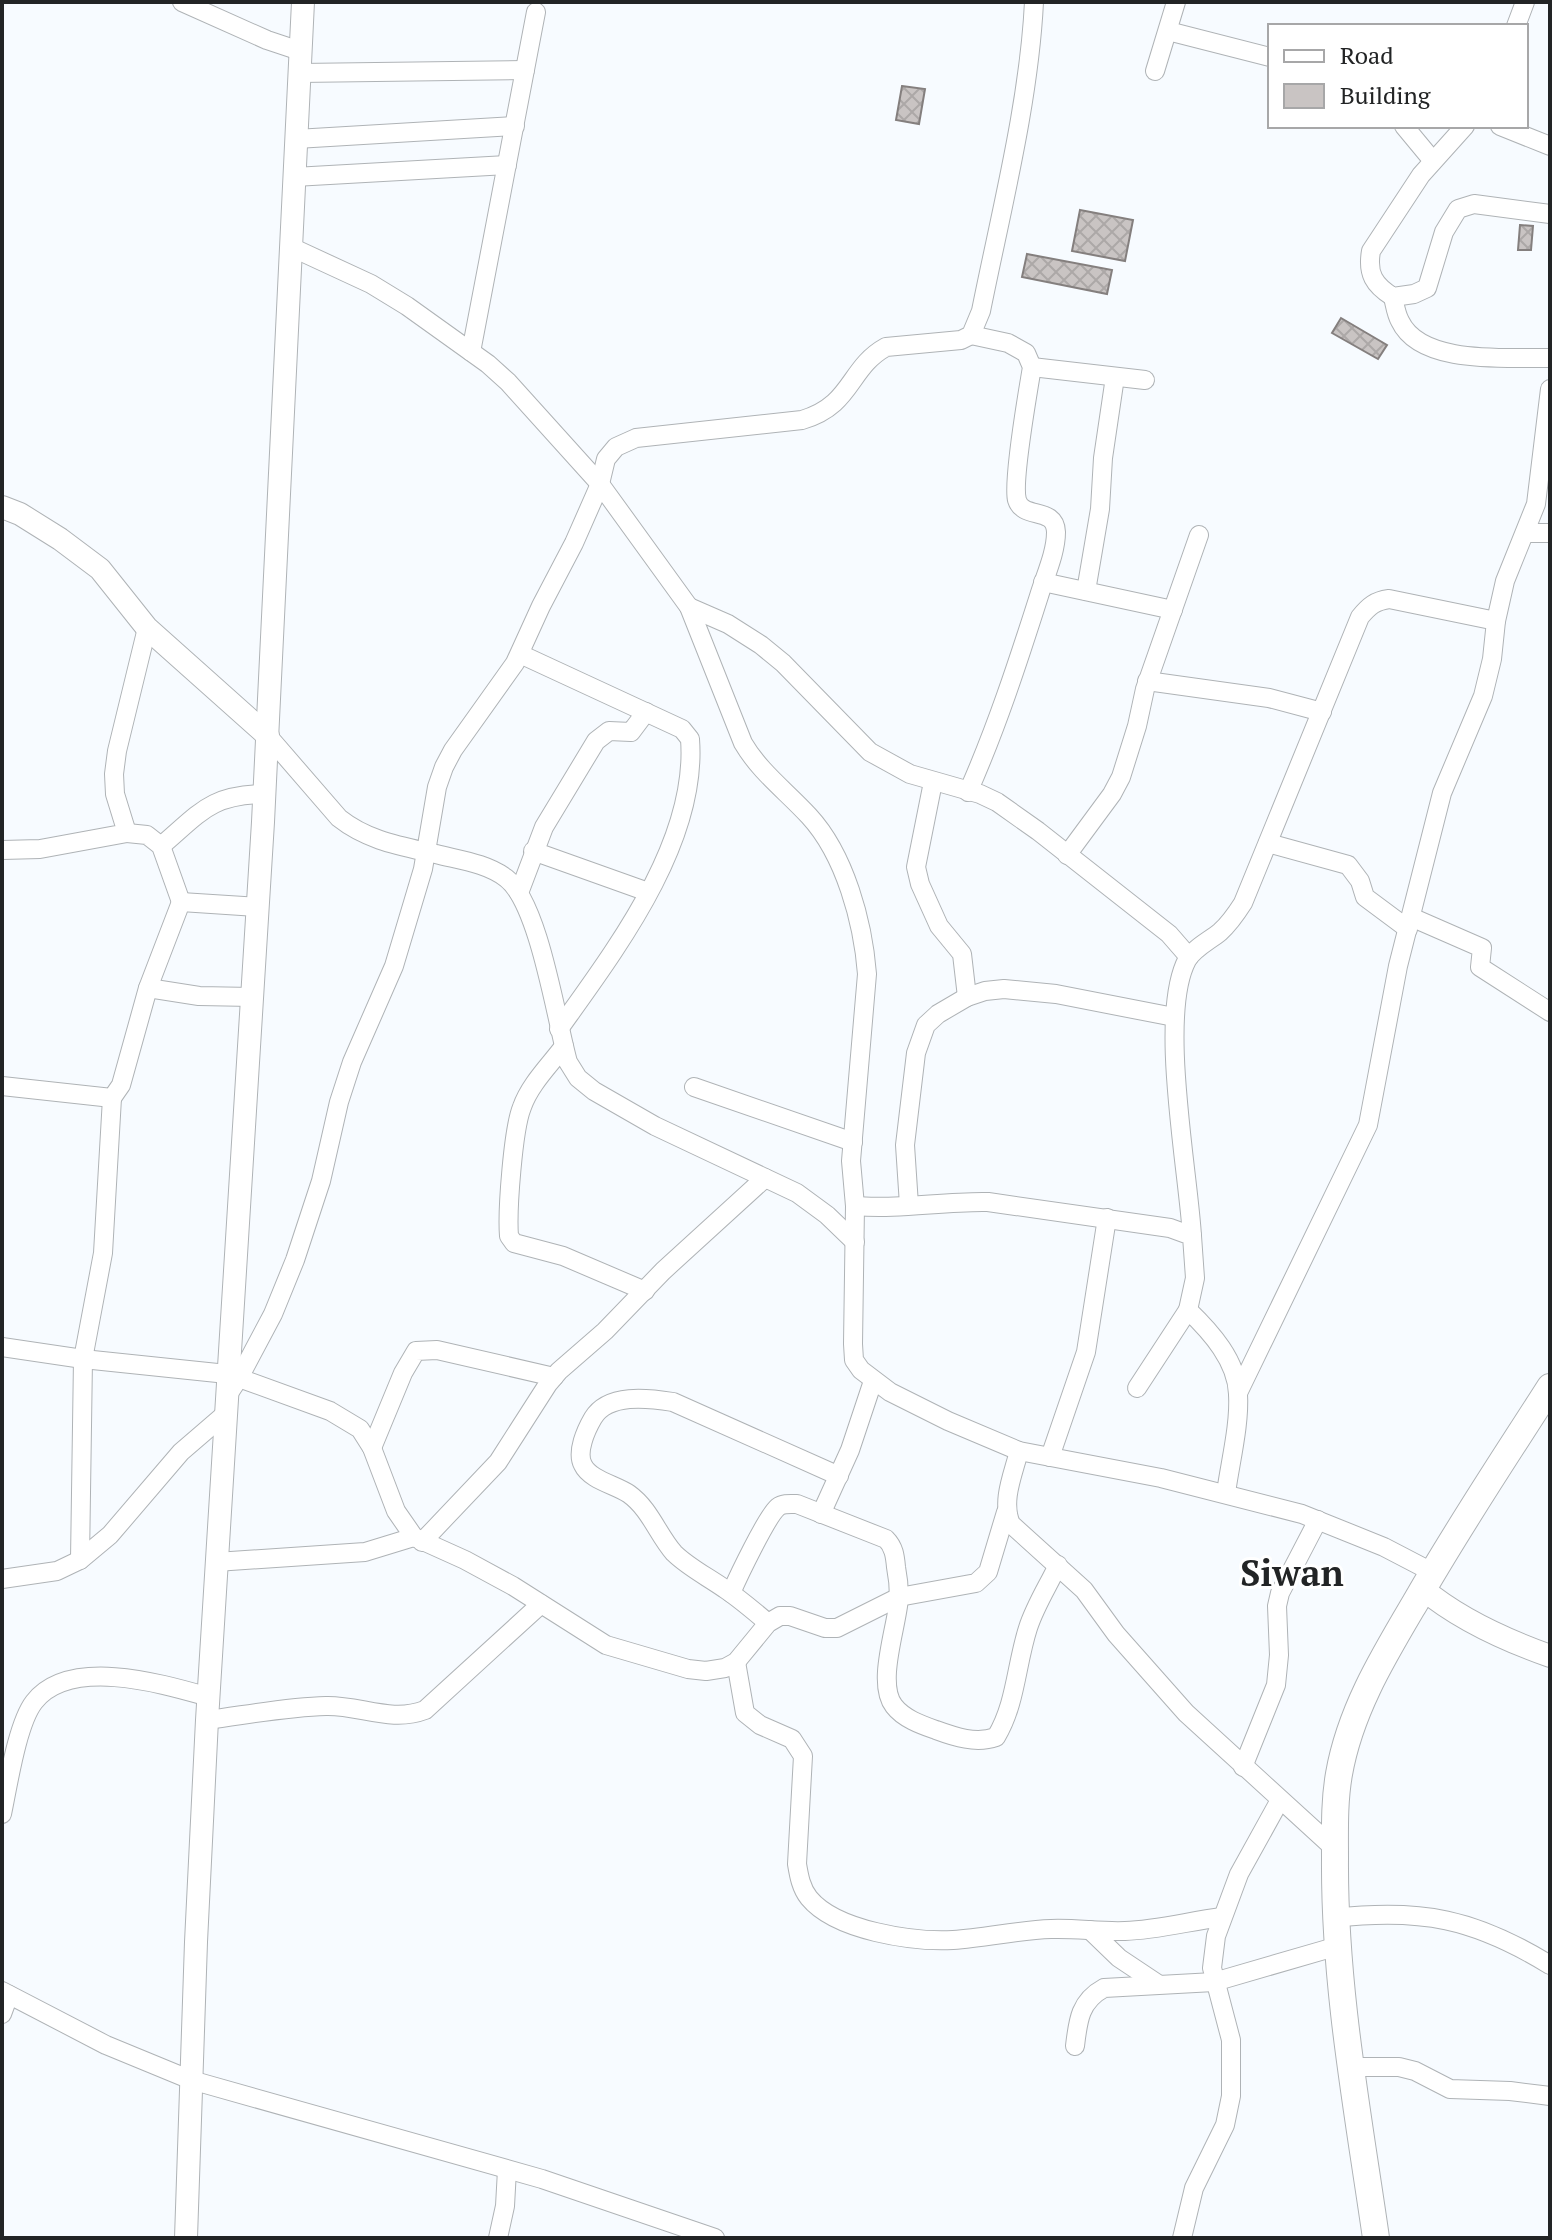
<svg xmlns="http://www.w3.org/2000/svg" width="1552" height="2240" viewBox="0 0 1552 2240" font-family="'PT Serif',serif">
	<defs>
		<pattern id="building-cross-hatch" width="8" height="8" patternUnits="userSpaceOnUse" patternTransform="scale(2)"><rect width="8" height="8" fill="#c9c4c3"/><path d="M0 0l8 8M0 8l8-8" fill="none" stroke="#aca8a7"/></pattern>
	</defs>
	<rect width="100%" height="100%" fill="#f7fbff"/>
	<g fill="url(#building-cross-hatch)" stroke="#847f7e" stroke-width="2">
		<path d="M902,86L925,89L919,124L896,120Z"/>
		<path d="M1080,210L1133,220L1125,261L1072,251Z"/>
		<path d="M1520,225L1533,226L1531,250H1518Z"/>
		<path d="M1027,254L1112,270L1107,294L1022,277Z"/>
		<path d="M1341,318L1387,345L1378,359L1332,333Z"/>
	</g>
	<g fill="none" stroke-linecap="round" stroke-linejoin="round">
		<defs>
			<g id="minor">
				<path d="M182,2L267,40L300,51"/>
				<path d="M1516,26L1525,2"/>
				<path d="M1168,31L1270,57"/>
				<path d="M1155,71L1176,2"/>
				<path d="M299,73L525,70"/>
				<path d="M1404,126L1433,161"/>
				<path d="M1465,126L1421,175L1371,251C1367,274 1374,285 1393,297L1414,294L1427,288L1444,232L1458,209L1474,204L1550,214"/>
				<path d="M1500,126L1550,146"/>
				<path d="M296,139L515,126"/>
				<path d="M294,177L507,165"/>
				<path d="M291,247L371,284L407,306L488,364L508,382L600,484L689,607L743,743C760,772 786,791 809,816C845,855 863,922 867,974L851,1161L855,1206L853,1344L854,1360L861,1370L890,1392L948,1421L1019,1451L1161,1478L1302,1514L1384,1547L1432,1572"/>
				<path d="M1393,297C1395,305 1396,314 1400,321C1421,366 1509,357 1550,358"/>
				<path d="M471,352L536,12"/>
				<path d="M1032,367L1145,380"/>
				<path d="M1525,533H1550"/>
				<path d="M1043,582L1173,610"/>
				<path d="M1086,591L1100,509L1103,458L1115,377"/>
				<path d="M689,607L728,624L761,645L783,663L870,752L910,774L980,794L997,802L1038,831L1169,934L1189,957"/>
				<path d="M520,654L682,729L690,739C698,842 616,949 559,1029"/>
				<path d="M1147,681L1269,698L1322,712"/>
				<path d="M268,736L339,818C368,841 401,846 436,854C459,860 486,863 506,878C539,903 556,1019 568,1062L578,1078L594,1091L655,1126L797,1193L827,1215L855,1242"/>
				<path d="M933,782L916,867L920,884L939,926L962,954L967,997"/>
				<path d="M968,792C996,729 1018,662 1039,596C1045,576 1056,553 1056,532C1055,506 1023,520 1017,500C1012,482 1028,391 1032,367L1026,353L1008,343L971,335"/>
				<path d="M127,833L147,835L161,846L181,902"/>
				<path d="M1268,843L1348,865L1360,881L1365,897L1408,929"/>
				<path d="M161,846C201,812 210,795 265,794"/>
				<path d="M2,850L40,849L127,833L115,794L114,774L117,751L147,628"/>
				<path d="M533,851L648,892"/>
				<path d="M1067,855L1112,794L1121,777L1137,726L1145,689L1199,535"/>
				<path d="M519,893L544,827L596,741L609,731L631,732L646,712"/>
				<path d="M1411,917L1482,948L1480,967L1550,1012"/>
				<path d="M148,988L199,996L252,997"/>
				<path d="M564,1046C550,1065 530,1084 522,1107C513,1129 507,1211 509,1236L514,1243L563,1256L645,1291"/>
				<path d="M2,1086L112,1098L121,1085L148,988L181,902L258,907"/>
				<path d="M694,1087L853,1142"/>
				<path d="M909,1205L905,1145L916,1053L926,1025L938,1014L967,997L985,991L1004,989L1056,994L1174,1017"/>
				<path d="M855,1206C899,1210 943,1201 988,1202L1170,1228L1192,1236L1195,1278L1188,1310"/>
				<path d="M1192,1236C1188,1169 1158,1015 1187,960C1194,948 1209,941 1220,932C1229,924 1236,914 1243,903L1360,617C1369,606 1375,601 1389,599L1496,621"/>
				<path d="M2,1347L83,1359L227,1374"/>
				<path d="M239,1378L330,1411L360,1429L372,1448L396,1511L414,1537L465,1560L513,1586L606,1645L688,1669L706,1671L725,1668L736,1662L768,1623L780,1616H790L825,1628H837L899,1597L976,1583L988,1572L1006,1512"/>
				<path d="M1137,1388L1188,1310C1211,1332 1237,1361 1238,1394C1240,1424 1230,1463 1226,1493"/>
				<path d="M1238,1393L1368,1125L1398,966L1442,793L1483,696L1492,659L1496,621L1505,581L1536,504L1550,389"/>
				<path d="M227,1396L239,1378L273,1314L295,1260L321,1181L339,1102L352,1062L394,966L423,869L437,787L444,767L453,750L515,663L541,606L574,543L600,484L606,459L616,447L636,438L802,420C853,405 848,368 886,347L961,340L971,335L981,311C1001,211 1029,103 1034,2"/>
				<path d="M372,1448L403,1373L416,1351L437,1350L554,1377"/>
				<path d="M1019,1451C1013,1475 1001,1501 1011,1524L1084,1590L1116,1634L1186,1713L1335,1849"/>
				<path d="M1050,1457L1086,1352L1107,1218"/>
				<path d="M821,1514L850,1450L873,1381"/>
				<path d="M422,1542L498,1462L548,1384L559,1371L605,1331L663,1271L765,1178"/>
				<path d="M80,1560L83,1359L103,1253L112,1098"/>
				<path d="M216,1562L365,1552L414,1537"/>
				<path d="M2,1579L57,1571L80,1560L110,1535L181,1452L224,1415"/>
				<path d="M731,1593C738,1577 767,1516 778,1507C783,1503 791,1504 797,1504L886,1539C894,1547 895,1556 896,1567C898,1577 899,1588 899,1598C897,1627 876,1683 894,1706C904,1719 922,1725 936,1730C955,1737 976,1744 996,1737C1016,1704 1016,1665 1028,1628C1035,1606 1048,1586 1058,1565"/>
				<path d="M768,1623C754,1611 740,1599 725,1589C708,1577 688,1567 674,1553C658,1535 650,1509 629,1494C616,1485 590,1480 583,1465C576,1452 586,1430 593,1418C608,1393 648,1398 673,1402L839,1476"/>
				<path d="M736,1662L745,1713L760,1725L792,1739L803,1756L797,1864C799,1876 801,1888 809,1898C836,1931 913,1942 953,1940C986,1938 1018,1930 1051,1929C1076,1928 1100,1932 1125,1931C1157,1930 1190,1921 1222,1917"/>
				<path d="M207,1720C246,1715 286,1707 326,1706C360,1705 391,1723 425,1710L541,1604"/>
				<path d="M1243,1767L1276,1685L1279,1655L1277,1606L1280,1593L1318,1520"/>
				<path d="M2,1814C8,1786 17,1724 34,1702C70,1656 163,1684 209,1697"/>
				<path d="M1335,1918C1421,1908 1475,1919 1550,1965"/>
				<path d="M1090,1930L1119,1958L1158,1984"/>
				<path d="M2,1991L106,2045L191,2080L542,2179L715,2238"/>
				<path d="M2,2014L9,1995"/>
				<path d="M1075,2046C1078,2020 1080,2001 1104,1988L1214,1982L1338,1946"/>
				<path d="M1351,2067H1399L1415,2071L1450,2089L1510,2091L1550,2096"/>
				<path d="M498,2238L505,2206L507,2170"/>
				<path d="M1182,2238L1194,2188L1225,2125L1231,2096V2040L1212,1968L1216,1936L1239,1874L1280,1800"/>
			</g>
			<g id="tertiary">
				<path d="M2,507L20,514L60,539L100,569L147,628L268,736"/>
				<path d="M1423,1589C1460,1620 1505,1640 1550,1656"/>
				<path d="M186,2238L196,1942L207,1720L263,822L303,2"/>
			</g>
			<path id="secondary" d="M1376,2238C1358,2113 1334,1986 1335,1859C1335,1831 1334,1802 1339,1774C1350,1711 1383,1657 1415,1603C1457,1529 1504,1459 1550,1387"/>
		</defs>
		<use href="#minor" stroke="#afb3b6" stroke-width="20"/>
		<use href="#tertiary" stroke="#afb3b6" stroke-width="24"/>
		<use href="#secondary" stroke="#afb3b6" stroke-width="28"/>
		<use href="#minor" stroke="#fff" stroke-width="18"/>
		<use href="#tertiary" stroke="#fff" stroke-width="22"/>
		<use href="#secondary" stroke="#fff" stroke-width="26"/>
	</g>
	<g text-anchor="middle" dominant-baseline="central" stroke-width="6" stroke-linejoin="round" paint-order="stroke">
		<g font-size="36" font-weight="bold" fill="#222425" stroke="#fff">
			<text x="1292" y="1572">Siwan</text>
		</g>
	</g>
	<rect width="1552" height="2240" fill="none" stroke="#222425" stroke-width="8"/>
	<rect x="1268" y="24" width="260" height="104" fill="#ffffff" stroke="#a7a7a8" stroke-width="2"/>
	<rect x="1284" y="50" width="40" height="12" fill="#ffffff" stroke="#a7a7a8" stroke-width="2"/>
	<text x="1340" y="64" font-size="24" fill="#222425">Road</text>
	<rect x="1284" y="84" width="40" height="24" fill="#c9c4c3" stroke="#a7a7a8" stroke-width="2"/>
	<text x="1340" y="104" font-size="24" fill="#222425">Building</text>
</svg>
